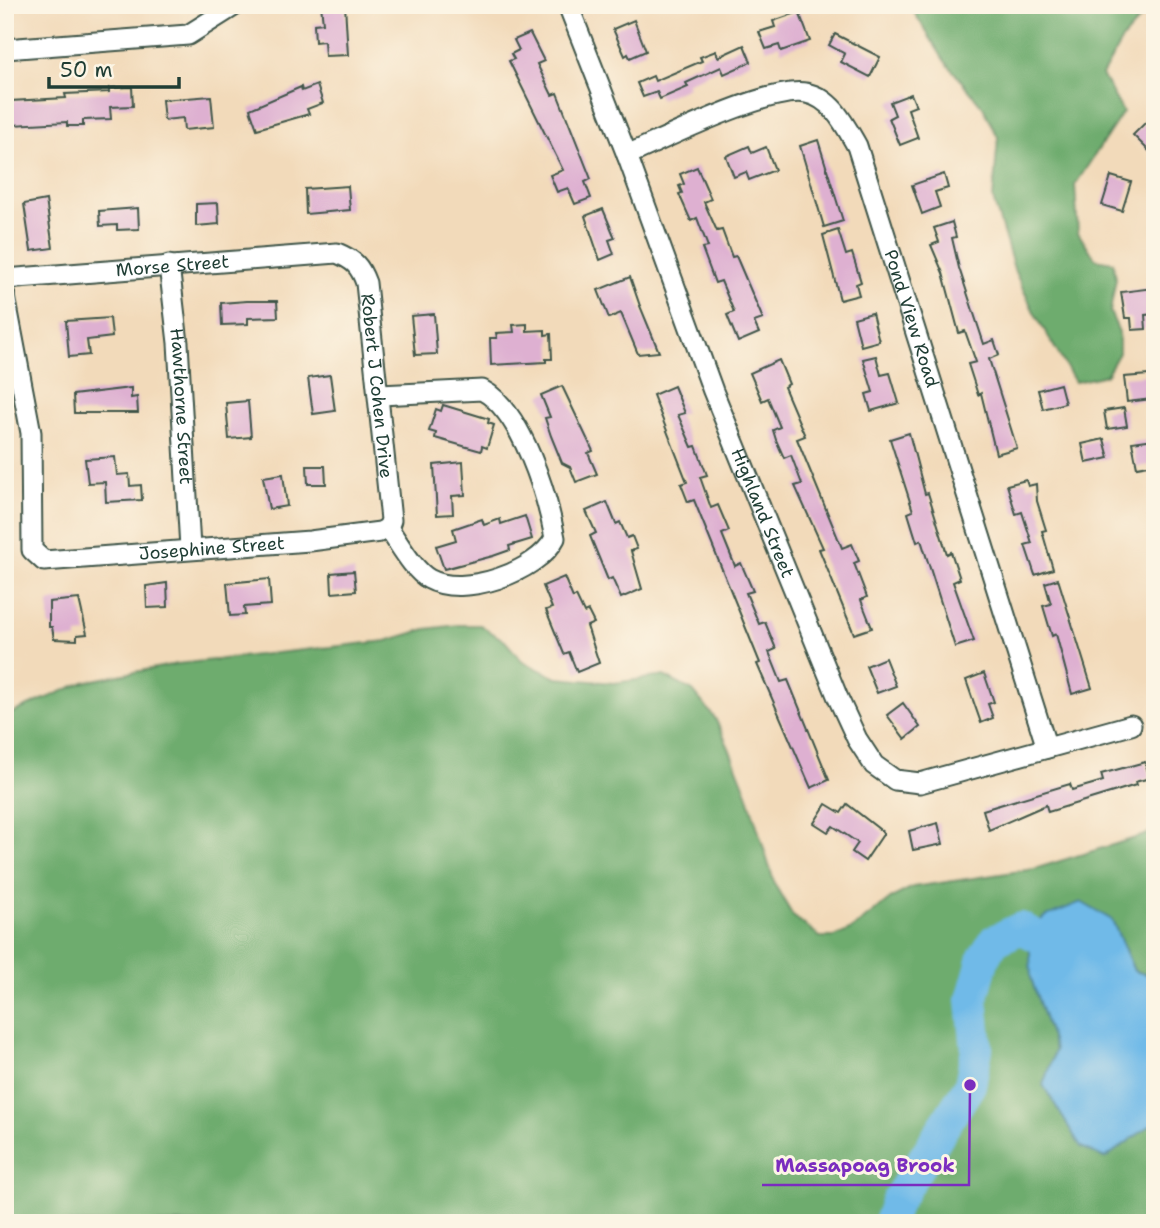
<svg xmlns="http://www.w3.org/2000/svg" width="1160" height="1228" viewBox="0 0 1160 1228" font-family="'Shantell Sans',sans-serif">
	<rect width="100%" height="100%" fill="#fcf5e5"/>
	<filter id="ink" filterUnits="userSpaceOnUse"><feTurbulence type="fractalNoise" baseFrequency=".0143" numOctaves="2"/><feDisplacementMap in="SourceGraphic" scale="14" xChannelSelector="R" yChannelSelector="G"/><feConvolveMatrix kernelMatrix="1 2 1 2 8 2 1 2 1" color-interpolation-filters="sRGB"/></filter>
	<filter id="wash" filterUnits="userSpaceOnUse"><feTurbulence type="fractalNoise" baseFrequency=".00686" numOctaves="4" result="noise"/><feDisplacementMap in="SourceGraphic" scale="28" xChannelSelector="R" yChannelSelector="G"/><feGaussianBlur stdDeviation="1.57" result="paint"/><feColorMatrix in="noise" values="0 0 0 0 0 0 0 0 0 0 0 0 0 0 0 0 0 1.4 0 .05"/><feComposite in="paint" operator="in"/></filter>
	<g filter="url(#wash)">
		<rect width="100%" height="100%" fill="#f2daba"/>
		<g fill="#6eac6e" stroke="#467451" stroke-width="2">
			<path d="M918,5H1153L1123,38L1102,75L1123,112L1075,185L1078,233L1096,259L1113,262L1116,278L1110,312L1119,332V353L1106,375L1075,382L1035,314L1015,272L993,199L998,137L983,107L944,60L914,12Z"/>
			<path d="M458,625H480L505,641L523,662L557,678L614,683L664,676L693,691L715,718L729,748L747,793L775,885L793,916L820,937H835L852,929L893,897L913,887L1034,869L1145,835L1155,829V977L1134,971L1112,920L1031,978L1055,1050L1104,1158L1155,1122V1223H5V716L84,682L114,676L177,664L386,641L426,629Z"/>
		</g>
		<path fill="#6fbae8" stroke="#477c8e" stroke-width="2" d="M1081,902L1112,920L1134,971L1155,977V1122L1105,1158L1081,1147L1043,1085L1055,1050L1031,978L1029,931L1044,917Z"/>
		<g fill="none" stroke-linecap="round" stroke-linejoin="round">
			<path stroke="#6fbae8" stroke-width="32" d="M889,1223L896,1202L970,1085L977,1049L972,1000L984,957L994,941L1021,928L1066,951"/>
		</g>
		<g id="blocks">
			<g fill="#deb0d1">
				<path d="M321,5H345L348,55L325,56L324,41L315,42L314,24L323,23Z"/>
				<path d="M799,12L810,41L781,51L779,45L766,49L759,32L775,27L773,21Z"/>
				<path d="M634,20L646,51L630,58L628,54L625,56L613,29Z"/>
				<path d="M530,33L544,61L537,64L552,95L557,93L591,179L585,182L591,198L575,204L568,188L557,192L550,175L563,170L509,61L514,59L511,54L519,50L514,40Z"/>
				<path d="M835,34L880,57L870,77L841,62L845,54L829,45Z"/>
				<path d="M744,45L751,62L724,74L721,67L686,83L688,87L660,99L657,92L643,97L637,83L653,76L655,81L702,61L700,57L716,51L718,57Z"/>
				<path d="M317,85L323,103L307,109L309,114L257,129L250,109L301,87L302,91Z"/>
				<path d="M132,87L133,106L110,107L111,119L83,120V126H67V122L12,125L10,101L66,98L65,94L109,92V88Z"/>
				<path d="M911,94L916,106L908,109L918,138L900,145L889,118L895,115L890,102Z"/>
				<path d="M211,96L214,127L184,130L183,118L164,120L162,100Z"/>
				<path d="M1146,122L1155,130V157L1133,135Z"/>
				<path d="M818,140L843,221L824,227L800,146Z"/>
				<path d="M749,146L752,153L766,147L775,170L749,180L746,172L734,177L726,156Z"/>
				<path d="M697,167L711,199L704,202L717,231L722,230L732,257L736,256L763,319L754,322L759,333L738,342L727,315L734,312L721,281L715,283L702,248L708,247L697,218L691,221L679,194L682,193L679,186L684,184L680,174Z"/>
				<path d="M944,174L948,188L935,192L940,207L922,214L912,185Z"/>
				<path d="M1111,176L1131,182L1122,211L1102,205Z"/>
				<path d="M348,186L350,210L306,214L305,189Z"/>
				<path d="M46,200L53,248L31,251L24,204Z"/>
				<path d="M218,203L219,224L196,226V204Z"/>
				<path d="M138,208L139,229L117,230V225L100,226L99,211Z"/>
				<path d="M603,209L615,238L609,240L614,254L600,260L585,216Z"/>
				<path d="M952,222L956,237L952,238L959,268L984,344L994,340L999,355L989,359L1017,448L996,454L981,393L978,395L968,364L976,362L965,331L959,333L943,273L931,245L939,242L934,228Z"/>
				<path d="M838,230L846,255L852,253L861,282L856,284L859,295L840,300L823,235Z"/>
				<path d="M630,277L640,306L659,352L638,354L621,313L609,318L598,290Z"/>
				<path d="M1153,288L1155,314L1145,315L1146,329L1132,330L1131,318H1125L1121,292Z"/>
				<path d="M247,301H277L278,317L248,318V324L222,325L221,303Z"/>
				<path d="M872,313L879,341L861,346L854,318Z"/>
				<path d="M434,314L437,354L415,355L411,316Z"/>
				<path d="M110,318L112,337L87,340L89,355L69,357L66,321Z"/>
				<path d="M527,324V331L545,330V335L551,334L552,359H546V362L491,365L490,338H497L496,333L514,332L513,325Z"/>
				<path d="M876,356L881,375L890,373L899,403L871,411L866,394L873,392L863,359Z"/>
				<path d="M779,360L789,384L784,387L805,436L797,439L842,548L852,544L859,561L854,563L867,597L861,600L872,628L854,634L819,549L823,548L795,486L802,484L791,455L784,458L776,440L773,430L780,427L768,398L762,401L750,373Z"/>
				<path d="M330,375L335,411L313,414L308,378Z"/>
				<path d="M1149,375L1150,378L1155,377L1152,399L1127,402L1124,377Z"/>
				<path d="M1060,384L1065,403L1043,409L1038,390Z"/>
				<path d="M562,386L593,451L588,453L597,474L576,482L570,467L562,463L551,436L545,418L550,417L541,395Z"/>
				<path d="M674,386L685,413L678,415L692,447L696,446L707,475L700,477L711,508L718,505L729,531L722,534L735,566L741,563L753,591L746,593L759,624L765,622L776,649L769,652L781,682L788,680L829,780L811,788L757,664L760,663L694,500L688,502L681,484L687,482L653,395Z"/>
				<path d="M131,388V398L137,397L138,413H74L73,395Z"/>
				<path d="M248,401L251,437L229,439L226,403Z"/>
				<path d="M443,405L489,419L488,423L494,425L487,448L482,446L481,451L435,438L436,433L429,431L436,409L441,411Z"/>
				<path d="M1124,408L1127,426L1107,429L1104,411Z"/>
				<path d="M909,433L925,494L928,493L947,554L951,552L960,579L953,582L974,641L955,647L921,540L917,542L908,513L913,511L890,439Z"/>
				<path d="M1104,439L1109,458L1086,463L1082,444Z"/>
				<path d="M1155,439V464L1137,467L1132,442Z"/>
				<path d="M115,457L117,475L129,474L130,486L141,485L142,500L106,502L105,482L88,483L85,459Z"/>
				<path d="M463,462L465,495L452,496L453,514L437,515L434,465Z"/>
				<path d="M307,466H325L326,484H308Z"/>
				<path d="M283,474L287,506L269,509L263,477Z"/>
				<path d="M1026,480L1028,486L1036,484L1037,501L1046,530L1042,531L1053,569L1035,575L1025,545L1032,543L1022,512L1016,514L1007,485Z"/>
				<path d="M607,502L616,524L620,522L627,538L632,536L637,549L631,551L642,589L621,598L612,578L608,580L590,536L596,533L586,511Z"/>
				<path d="M525,516L532,539L509,546L510,550L493,556L444,569L436,546L456,540L453,529L482,519L484,525L500,519L501,524Z"/>
				<path d="M354,571L356,591L332,593L331,573Z"/>
				<path d="M564,577L573,598L576,596L584,613L588,611L594,623L587,626L599,663L577,672L569,652L564,654L546,610L552,608L543,586Z"/>
				<path d="M269,579L271,605L244,607L245,615L230,616L227,583Z"/>
				<path d="M1058,579L1092,688L1072,694L1056,634L1052,636L1043,606L1051,604L1045,583Z"/>
				<path d="M167,583L168,607L147,608L146,586Z"/>
				<path d="M79,599L87,634L77,635V640L54,639L52,627H49V602Z"/>
				<path d="M885,658L896,686L877,693L866,666Z"/>
				<path d="M984,673L994,702L988,704L993,718L981,723L966,680Z"/>
				<path d="M903,703L920,727L905,739L887,715Z"/>
				<path d="M1145,762L1150,778L1135,782L1136,785L1048,812L1046,805L989,830L983,810L1070,784L1072,790L1103,781L1101,774Z"/>
				<path d="M826,804L841,813L847,804L884,833L865,861L852,852L858,843L833,826L828,832L814,823Z"/>
				<path d="M938,823L943,844L913,850L909,831Z"/>
			</g>
		</g>
	</g>
	<g filter="url(#ink)">
		<use href="#blocks" fill-opacity="0" stroke="#3f5548" stroke-width="2"/>
		<g fill="none" stroke-linecap="round" stroke-linejoin="round">
			<defs>
				<g id="minor">
					<path id="s1" d="M568,5L627,155L713,391L838,698L857,739L874,765L895,780L920,783L1131,725"/>
					<path d="M5,49L188,35L234,6"/>
					<path id="s2" d="M627,155C665,139 769,86 806,93C832,98 845,125 857,146L1047,748"/>
					<path id="s3" d="M169,265L178,343L190,548"/>
					<path id="s4" d="M5,279L337,253C354,260 360,266 366,283L391,520L388,528"/>
					<path id="s5" d="M5,296L31,433L32,550L44,561L310,541L380,532L388,528"/>
					<path d="M380,395L482,390C522,411 547,495 555,538C538,572 463,598 429,579C413,570 399,543 388,528"/>
				</g>
			</defs>
			<use href="#minor" stroke="#3f5548" stroke-width="23"/>
			<use href="#minor" stroke="#fff" stroke-width="19"/>
		</g>
	</g>
	<g text-anchor="middle" dominant-baseline="central" stroke-width="6" stroke-linejoin="round" paint-order="stroke">
		<g font-size="18" fill="#1f3d34" stroke="#fcf5e5">
			<text stroke="none"><textPath href="#s4" startOffset="168">Morse Street</textPath></text>
			<text stroke="none"><textPath href="#s2" startOffset="448">Pond View Road</textPath></text>
			<text stroke="none"><textPath href="#s4" startOffset="480">Robert J Cohen Drive</textPath></text>
			<text stroke="none"><textPath href="#s3" startOffset="142">Hawthorne Street</textPath></text>
			<text stroke="none"><textPath href="#s1" startOffset="544">Highland Street</textPath></text>
			<text stroke="none"><textPath href="#s5" startOffset="441">Josephine Street</textPath></text>
		</g>
	</g>
	<path fill="none" stroke="#7b2cbf" stroke-width="2.5" d="M970 1085L969 1185H762"/>
	<circle fill="#7b2cbf" stroke="#fcf5e5" stroke-width="2.5" cx="970" cy="1085" r="7"/>
	<g font-size="19" text-anchor="middle" font-weight="bold" fill="#7b2cbf" stroke="#fcf5e5" stroke-width="6" stroke-linejoin="round" paint-order="stroke">
		<text x="865" y="1172">Massapoag Brook</text>
	</g>
	<rect width="1160" height="1228" fill="none" stroke="#fcf5e5" stroke-width="28"/>
	<path d="M49 77v10h130v-10" fill="none" stroke="#1f3d34" stroke-width="3.5"/>
	<text x="60" y="77" font-size="21" fill="#1f3d34" stroke="#fcf5e5" stroke-width="5" paint-order="stroke">50 m</text>
</svg>
